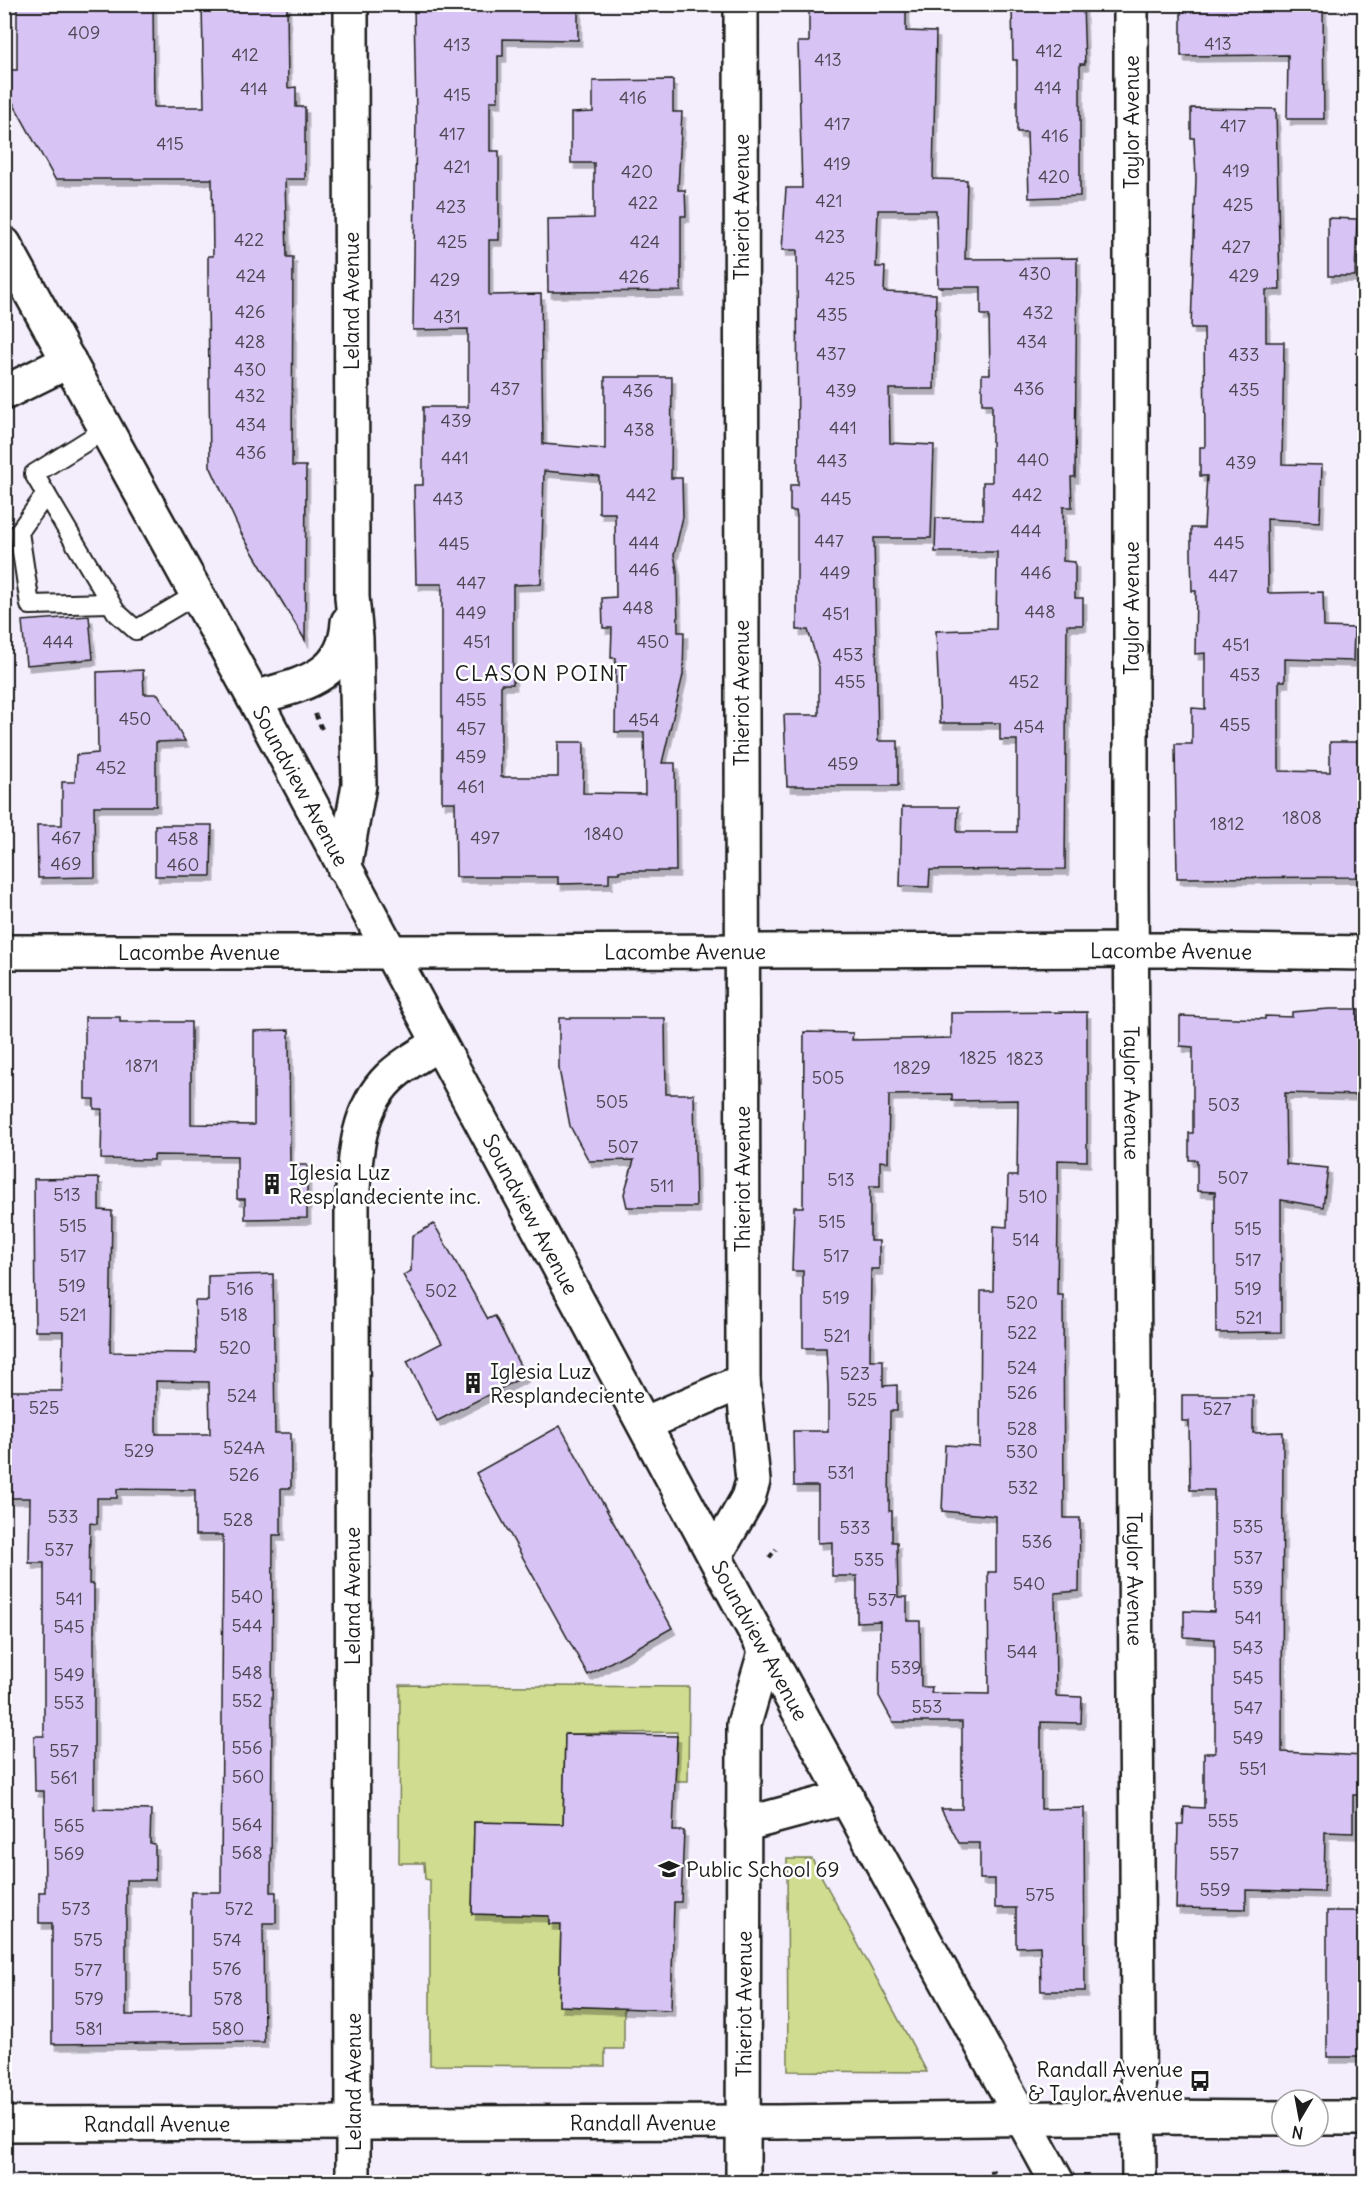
<svg xmlns="http://www.w3.org/2000/svg" width="1369" height="2187" viewBox="0 0 1369 2187" font-family="Delius,sans-serif">
	<defs>
		<filter id="shadow"><feDropShadow dx="3.5" dy="6" stdDeviation="0" flood-color="#0004"/></filter>
	</defs>
	<rect width="100%" height="100%" fill="#f3edfc"/>
	<filter id="ink" filterUnits="userSpaceOnUse"><feTurbulence type="fractalNoise" baseFrequency=".0167" numOctaves="2"/><feDisplacementMap in="SourceGraphic" scale="12" xChannelSelector="R" yChannelSelector="G"/><feConvolveMatrix kernelMatrix="1 2 1 2 8 2 1 2 1" color-interpolation-filters="sRGB"/></filter>
	<g filter="url(#ink)">
		<g fill="#d0dd90" stroke="#767c56" stroke-width="1.5">
			<path d="M400,1685L689,1687L688,1781H675L677,1732L565,1734L563,1824L474,1822L472,1914L549,1916V1924H561L559,2006L624,2008V2049H605V2066L430,2065V1880L425,1879L424,1863H399Z"/>
			<path d="M787,1859H812L927,2072L788,2071Z"/>
		</g>
		<g fill="#d7c4f4" stroke="#1c1c1c" stroke-width="1.5" fill-rule="evenodd" filter="url(#shadow)">
			<path d="M17,4H153L154,107H204L202,4H287L288,88L296,87V107H305V179H285L287,257H293L292,466H306L305,640L241,533L210,466L208,294V256H213L212,179H55L6,90V70H17Z"/>
			<path d="M578,4V40L503,39V56H498V101H490V151H499V240H489V295L541,294L543,444L605,449V377H672L671,478H682L683,517L674,555L677,570L678,632H684L683,675L662,763H675L676,871H619V873H609V883L558,884V877H456L455,802H442V584H416L414,485H423V407H468V329L413,330L416,115L414,5ZM544,471L599,476V513H615L616,597L602,598L603,628H612L611,658H616L615,732H644L645,794L583,793L584,742H558V777H501V684H513V585L541,584Z"/>
			<path d="M809,4H887V7H906V31L936,32L933,179L967,180L965,259L1077,258L1075,477H1071L1072,507H1063V561L1075,562V598H1083V625H1067L1065,869L930,870L929,887L900,886L902,807H958L957,832H1017V740H1000V723H940L936,631L996,629L997,552H935L936,518L983,519V482H992V404H982V374H990L989,315H981V287H938L936,210H878L876,267H885L884,292L936,294L934,389H889L890,443L934,445L931,538H874L878,741H898V786H787L784,715H819V667L808,630H797V516L796,511H790V485H798L797,250H782L786,188H802L798,42H809Z"/>
			<path d="M1012,4H1083L1085,64H1080V196L1029,198L1027,132H1017V60H1013Z"/>
			<path d="M1323,4L1324,119H1287L1288,55L1181,56V5Z"/>
			<path d="M673,80V112H682L678,190H685L686,216H681V291L548,292L547,219L594,218V163H571V113L593,112V81Z"/>
			<path d="M1191,108L1276,109L1280,290H1266V342H1284L1282,464L1322,465L1320,522L1267,519L1268,593L1323,592L1324,627L1354,628L1353,661L1285,659V681H1279V771L1330,772V742H1359V782H1365V877L1177,878L1175,744H1192V708L1205,709V653L1195,654L1196,591H1192L1191,553V528H1204L1207,476H1200V447H1205L1204,328H1191L1196,178L1194,138H1191Z"/>
			<path d="M1328,218L1357,219L1355,276H1328Z"/>
			<path d="M89,616L93,659L26,665L22,621Z"/>
			<path d="M143,670L144,694H158L185,741L156,742V806H94L95,877L38,878L37,825H62V782H75L76,755L98,753L97,672Z"/>
			<path d="M155,825H212L211,876H155Z"/>
			<path d="M1329,1009H1359V1095L1285,1093L1286,1164L1328,1168L1323,1207L1281,1200V1332L1216,1333L1215,1192L1197,1191V1160H1189V1133H1193V1047L1180,1046V1016L1265,1019V1016L1292,1017V1012Z"/>
			<path d="M1087,1012V1161L1058,1160V1217L1057,1295H1063L1064,1518H1080L1079,1591L1055,1593L1056,1696L1082,1697L1081,1723L1041,1722V1809L1084,1808L1085,1991H1041L1040,1946L1016,1947V1908H995V1879H980V1843H959L941,1809H962V1722H893L879,1696L880,1621L857,1622V1576H832V1542L818,1543V1486H794L793,1431H828V1387L826,1348H803V1271H792L793,1240L794,1207H803L804,1032L853,1033L852,1040L951,1038V1013ZM952,1094V1101L1018,1100L1017,1176H1008L1007,1227L994,1226L993,1291H981L980,1447L945,1445L942,1511L996,1516V1572H988L989,1694L931,1693L932,1687H921L920,1621H907V1597H898L897,1542H892V1511H889L890,1411H897V1385L883,1386V1360H870L871,1269H879V1241H870V1186H880V1161L888,1162L889,1095Z"/>
			<path d="M85,1017H120V1022H191V1124L254,1125V1031L289,1030L290,1165H307V1218L245,1219V1199H237V1156L154,1155V1160L101,1159L102,1109H94V1099H85Z"/>
			<path d="M559,1018H665L666,1094H694L696,1207H627L624,1194L634,1160L589,1161L570,1126L559,1069Z"/>
			<path d="M99,1178V1210L112,1211L110,1352L196,1353L195,1301H208V1276L273,1274L275,1433H291V1488H281V1535H273L271,1892H276V1923H263L264,2042L52,2044V1923H39V1892H45L44,1791H35L34,1736H44V1563H29L30,1498H8L7,1391H62L63,1331H35L34,1179ZM156,1381L209,1382L210,1434H156ZM117,1489L195,1490V1535H223L221,1892H191V2014L126,2015V1880H155V1844L150,1843L151,1810L94,1809V1584H89L90,1523L97,1524V1498H117Z"/>
			<path d="M434,1224L488,1319L495,1316L525,1376L437,1421L407,1361L442,1343L403,1275L411,1271L412,1236Z"/>
			<path d="M1182,1395H1253V1433L1283,1432L1282,1752L1365,1756V1795H1353V1833L1325,1832L1324,1892L1246,1890V1909L1176,1908L1178,1824H1183L1184,1807L1204,1808V1753H1215V1639L1184,1637V1611L1214,1612V1490H1190L1189,1421H1182Z"/>
			<path d="M560,1426L672,1628L588,1675L476,1473Z"/>
			<path d="M565,1734L677,1736L673,1831H684L681,1902H674L671,2010L559,2006L561,1924H549V1916L472,1914L474,1822L563,1824Z"/>
			<rect x="1327" y="1911" width="38" height="146"/>
		</g>
		<g fill="none" stroke-linecap="round" stroke-linejoin="round">
			<defs>
				<g id="service">
					<path d="M106,429L34,474L116,612L136,630L197,594"/>
					<path d="M46,494L19,532L30,605L110,603"/>
				</g>
				<g id="minor">
					<path id="s1" d="M1131,4V887L1139,2182"/>
					<path d="M4,393L69,361"/>
					<path d="M254,698C299,685 345,679 348,622"/>
					<path d="M344,868L359,785L356,638L352,597L351,4"/>
					<path id="s2" d="M389,952L1166,950L1364,953"/>
					<path d="M644,1424L743,1381"/>
					<path d="M716,1554L748,1498L753,1481L743,1381L741,4"/>
					<path d="M743,1825L847,1797"/>
					<path d="M353,2182L352,1204C355,1161 356,1110 389,1078C403,1064 422,1054 438,1044"/>
					<path id="s3" d="M743,2182L744,1724L766,1649"/>
				</g>
				<g id="tertiary">
					<path d="M1318,2118H1364"/>
					<path id="s4" d="M4,2124L778,2122L1138,2117L1282,2118"/>
				</g>
				<g id="secondary">
					<path id="s5" d="M4,244L254,698L738,1600L1057,2182"/>
					<path id="s6" d="M4,952H389"/>
				</g>
			</defs>
			<use href="#service" stroke="#1c1c1c" stroke-width="22"/>
			<use href="#minor" stroke="#1c1c1c" stroke-width="38"/>
			<use href="#tertiary" stroke="#1c1c1c" stroke-width="38"/>
			<use href="#secondary" stroke="#1c1c1c" stroke-width="38"/>
			<g stroke="#1c1c1c" stroke-width="4" stroke-dasharray="6 4.5" stroke-linecap="butt">
				<path d="M315,714L323,731"/>
				<path d="M769,1558L776,1549"/>
				<path d="M989,2172L996,2171"/>
			</g>
			<use href="#service" stroke="#fff" stroke-width="18"/>
			<use href="#minor" stroke="#fff" stroke-width="33"/>
			<use href="#tertiary" stroke="#fff" stroke-width="33"/>
			<use href="#secondary" stroke="#fff" stroke-width="33"/>
		</g>
	</g>
	<defs>
		<symbol id="building-bare" viewBox="-9 -9 18 18"><path d="M-4-6H4V6H1V3H-1V6H-4ZM-2.5-4.3h1.7v1.8h-1.7ZM.8-4.3h1.7v1.8H.8ZM-2.5-1h1.7V.8h-1.7ZM.8-1h1.7V.8H.8Z" fill="#1c1c1c" stroke="#fff" stroke-width="2.5" paint-order="stroke"/></symbol>
		<symbol id="school-bare" viewBox="-9 -9 18 18"><path d="M0-5L7-2L0 1L-7-2ZM-4 1L0 2.5L4 1V4Q0 6-4 4Z" fill="#1c1c1c" stroke="#fff" stroke-width="2.5" paint-order="stroke"/></symbol>
		<symbol id="bus-bare" viewBox="-9 -9 18 18"><path d="M-5-6H5V4H4V6H2V4H-2V6H-4V4H-5ZM-3.5-4V0h7V-4ZM-3.5 1.2v1.5H-2V1.2ZM2 1.2v1.5H3.5V1.2Z" fill="#1c1c1c" stroke="#fff" stroke-width="2.5" paint-order="stroke"/></symbol>
	</defs>
	<g fill-rule="evenodd">
		<use href="#building-bare" x="257" y="1169" width="30" height="30"/>
		<use href="#building-bare" x="458" y="1368" width="30" height="30"/>
		<use href="#school-bare" x="654" y="1854" width="30" height="30"/>
		<use href="#bus-bare" x="1185" y="2066" width="30" height="30"/>
	</g>
	<g text-anchor="middle" dominant-baseline="central" stroke-width="5" stroke-linejoin="round" paint-order="stroke">
		<g font-size="18" fill="#4b4652">
			<text x="84" y="32">409</text>
			<text x="1218" y="43">413</text>
			<text x="457" y="44">413</text>
			<text x="1049" y="50">412</text>
			<text x="245" y="54">412</text>
			<text x="828" y="59">413</text>
			<text x="1048" y="87">414</text>
			<text x="254" y="88">414</text>
			<text x="457" y="94">415</text>
			<text x="633" y="97">416</text>
			<text x="837" y="123">417</text>
			<text x="1233" y="125">417</text>
			<text x="452" y="133">417</text>
			<text x="1055" y="135">416</text>
			<text x="170" y="143">415</text>
			<text x="837" y="163">419</text>
			<text x="457" y="166">421</text>
			<text x="1236" y="170">419</text>
			<text x="637" y="171">420</text>
			<text x="1054" y="176">420</text>
			<text x="829" y="200">421</text>
			<text x="643" y="202">422</text>
			<text x="1238" y="204">425</text>
			<text x="451" y="206">423</text>
			<text x="830" y="236">423</text>
			<text x="249" y="239">422</text>
			<text x="452" y="241">425</text>
			<text x="645" y="241">424</text>
			<text x="1236" y="246">427</text>
			<text x="1035" y="273">430</text>
			<text x="251" y="275">424</text>
			<text x="1244" y="275">429</text>
			<text x="634" y="276">426</text>
			<text x="840" y="278">425</text>
			<text x="445" y="279">429</text>
			<text x="250" y="311">426</text>
			<text x="1038" y="312">432</text>
			<text x="832" y="314">435</text>
			<text x="447" y="316">431</text>
			<text x="250" y="341">428</text>
			<text x="1032" y="341">434</text>
			<text x="831" y="353">437</text>
			<text x="1244" y="354">433</text>
			<text x="250" y="369">430</text>
			<text x="505" y="388">437</text>
			<text x="1029" y="388">436</text>
			<text x="1244" y="389">435</text>
			<text x="638" y="390">436</text>
			<text x="841" y="390">439</text>
			<text x="250" y="395">432</text>
			<text x="456" y="420">439</text>
			<text x="251" y="424">434</text>
			<text x="843" y="427">441</text>
			<text x="639" y="429">438</text>
			<text x="251" y="452">436</text>
			<text x="455" y="457">441</text>
			<text x="1033" y="459">440</text>
			<text x="832" y="460">443</text>
			<text x="1241" y="462">439</text>
			<text x="641" y="494">442</text>
			<text x="1027" y="494">442</text>
			<text x="448" y="498">443</text>
			<text x="836" y="498">445</text>
			<text x="1026" y="530">444</text>
			<text x="829" y="540">447</text>
			<text x="644" y="542">444</text>
			<text x="1229" y="542">445</text>
			<text x="454" y="543">445</text>
			<text x="644" y="569">446</text>
			<text x="835" y="572">449</text>
			<text x="1036" y="572">446</text>
			<text x="1223" y="575">447</text>
			<text x="471" y="582">447</text>
			<text x="638" y="607">448</text>
			<text x="1040" y="611">448</text>
			<text x="471" y="612">449</text>
			<text x="836" y="613">451</text>
			<text x="58" y="641">444</text>
			<text x="477" y="641">451</text>
			<text x="653" y="641">450</text>
			<text x="1236" y="644">451</text>
			<text x="848" y="654">453</text>
			<text x="1245" y="674">453</text>
			<text x="850" y="681">455</text>
			<text x="1024" y="681">452</text>
			<text x="471" y="699">455</text>
			<text x="135" y="718">450</text>
			<text x="644" y="719">454</text>
			<text x="1235" y="724">455</text>
			<text x="1029" y="726">454</text>
			<text x="471" y="728">457</text>
			<text x="471" y="756">459</text>
			<text x="843" y="763">459</text>
			<text x="111" y="767">452</text>
			<text x="471" y="786">461</text>
			<text x="1302" y="817">1808</text>
			<text x="1227" y="823">1812</text>
			<text x="604" y="833">1840</text>
			<text x="66" y="837">467</text>
			<text x="485" y="837">497</text>
			<text x="183" y="838">458</text>
			<text x="66" y="863">469</text>
			<text x="183" y="864">460</text>
			<text x="978" y="1057">1825</text>
			<text x="1025" y="1058">1823</text>
			<text x="142" y="1065">1871</text>
			<text x="912" y="1067">1829</text>
			<text x="828" y="1077">505</text>
			<text x="612" y="1101">505</text>
			<text x="1224" y="1104">503</text>
			<text x="623" y="1146">507</text>
			<text x="1233" y="1177">507</text>
			<text x="841" y="1179">513</text>
			<text x="662" y="1185">511</text>
			<text x="67" y="1194">513</text>
			<text x="1033" y="1196">510</text>
			<text x="832" y="1221">515</text>
			<text x="73" y="1225">515</text>
			<text x="1248" y="1228">515</text>
			<text x="1026" y="1239">514</text>
			<text x="73" y="1255">517</text>
			<text x="836" y="1255">517</text>
			<text x="1248" y="1259">517</text>
			<text x="72" y="1285">519</text>
			<text x="240" y="1288">516</text>
			<text x="1248" y="1288">519</text>
			<text x="441" y="1290">502</text>
			<text x="836" y="1297">519</text>
			<text x="1022" y="1302">520</text>
			<text x="73" y="1314">521</text>
			<text x="234" y="1314">518</text>
			<text x="1249" y="1317">521</text>
			<text x="1022" y="1332">522</text>
			<text x="837" y="1335">521</text>
			<text x="235" y="1347">520</text>
			<text x="1022" y="1367">524</text>
			<text x="855" y="1373">523</text>
			<text x="1022" y="1392">526</text>
			<text x="242" y="1395">524</text>
			<text x="862" y="1399">525</text>
			<text x="44" y="1407">525</text>
			<text x="1217" y="1408">527</text>
			<text x="1022" y="1428">528</text>
			<text x="244" y="1447">524A</text>
			<text x="139" y="1450">529</text>
			<text x="1022" y="1451">530</text>
			<text x="841" y="1472">531</text>
			<text x="244" y="1474">526</text>
			<text x="1023" y="1487">532</text>
			<text x="63" y="1516">533</text>
			<text x="238" y="1519">528</text>
			<text x="1248" y="1526">535</text>
			<text x="855" y="1527">533</text>
			<text x="1037" y="1541">536</text>
			<text x="59" y="1549">537</text>
			<text x="1248" y="1557">537</text>
			<text x="869" y="1559">535</text>
			<text x="1029" y="1583">540</text>
			<text x="1248" y="1587">539</text>
			<text x="247" y="1596">540</text>
			<text x="69" y="1598">541</text>
			<text x="882" y="1599">537</text>
			<text x="1248" y="1617">541</text>
			<text x="247" y="1625">544</text>
			<text x="69" y="1626">545</text>
			<text x="1248" y="1647">543</text>
			<text x="1022" y="1651">544</text>
			<text x="906" y="1667">539</text>
			<text x="247" y="1672">548</text>
			<text x="69" y="1674">549</text>
			<text x="1248" y="1677">545</text>
			<text x="247" y="1700">552</text>
			<text x="69" y="1702">553</text>
			<text x="927" y="1706">553</text>
			<text x="1248" y="1707">547</text>
			<text x="1248" y="1737">549</text>
			<text x="247" y="1747">556</text>
			<text x="64" y="1750">557</text>
			<text x="1253" y="1768">551</text>
			<text x="248" y="1776">560</text>
			<text x="64" y="1777">561</text>
			<text x="1223" y="1820">555</text>
			<text x="247" y="1824">564</text>
			<text x="69" y="1825">565</text>
			<text x="247" y="1852">568</text>
			<text x="69" y="1853">569</text>
			<text x="1224" y="1853">557</text>
			<text x="1215" y="1889">559</text>
			<text x="1040" y="1894">575</text>
			<text x="76" y="1908">573</text>
			<text x="239" y="1908">572</text>
			<text x="88" y="1939">575</text>
			<text x="227" y="1939">574</text>
			<text x="227" y="1968">576</text>
			<text x="88" y="1969">577</text>
			<text x="89" y="1998">579</text>
			<text x="228" y="1998">578</text>
			<text x="89" y="2028">581</text>
			<text x="228" y="2028">580</text>
		</g>
		<g font-size="21" fill="#1c1c1c" stroke="#fff">
			<text transform="translate(1131 122) rotate(-90)">Taylor Avenue</text>
			<text transform="translate(741 207) rotate(-90)">Thieriot Avenue</text>
			<text transform="translate(351 301) rotate(-90)">Leland Avenue</text>
			<text transform="translate(1131 608) rotate(-90)">Taylor Avenue</text>
			<text transform="translate(741 693) rotate(-90)">Thieriot Avenue</text>
			<text stroke="none"><textPath href="#s5" startOffset="618">Soundview Avenue</textPath></text>
			<text stroke="none"><textPath href="#s6" startOffset="195">Lacombe Avenue</textPath></text>
			<text stroke="none"><textPath href="#s2" startOffset="296">Lacombe Avenue</textPath></text>
			<text stroke="none"><textPath href="#s2" startOffset="782">Lacombe Avenue</textPath></text>
			<text stroke="none"><textPath href="#s1" startOffset="1089">Taylor Avenue</textPath></text>
			<text transform="translate(742 1179) rotate(-90)">Thieriot Avenue</text>
			<text stroke="none"><textPath href="#s5" startOffset="1104">Soundview Avenue</textPath></text>
			<text stroke="none"><textPath href="#s1" startOffset="1575">Taylor Avenue</textPath></text>
			<text transform="translate(352 1596) rotate(-90)">Leland Avenue</text>
			<text stroke="none"><textPath href="#s5" startOffset="1588">Soundview Avenue</textPath></text>
			<text stroke="none"><textPath href="#s3" startOffset="178">Thieriot Avenue</textPath></text>
			<text transform="translate(353 2082) rotate(-90)">Leland Avenue</text>
			<text stroke="none"><textPath href="#s4" startOffset="639">Randall Avenue</textPath></text>
			<text stroke="none"><textPath href="#s4" startOffset="153">Randall Avenue</textPath></text>
		</g>
		<g font-size="21" fill="#1c1c1c" stroke="#fff" text-anchor="start">
			<text x="289" y="1172">Iglesia Luz<tspan x="289" dy="24">Resplandeciente inc.</tspan></text>
			<text x="490" y="1371">Iglesia Luz<tspan x="490" dy="24">Resplandeciente</tspan></text>
			<text x="686" y="1869">Public School 69</text>
			<text x="1183" y="2069" text-anchor="end">Randall Avenue<tspan x="1183" dy="24">&amp; Taylor Avenue</tspan></text>
		</g>
		<g font-size="22" letter-spacing="1.5" fill="#1c1c1c" stroke="#fff">
			<text x="542" y="673">CLASON POINT</text>
		</g>
	</g>
	<rect width="1369" height="2187" fill="none" stroke="#fff" stroke-width="24"/>
	<rect x="12" y="12" width="1345" height="2163" fill="none" stroke="#1c1c1c" stroke-width="2" filter="url(#ink)"/>
	<g transform="translate(1300 2118) rotate(190)"><circle r="28" fill="#ffffff" stroke="#a4a4a4" stroke-width="1.5"/>
	<path d="M0-4.5L10 22L0 15L-10 22Z" fill="#1c1c1c"/>
	<text y="-9" font-size="16" font-weight="bold" text-anchor="middle" fill="#1c1c1c">N</text>
	</g>
</svg>
